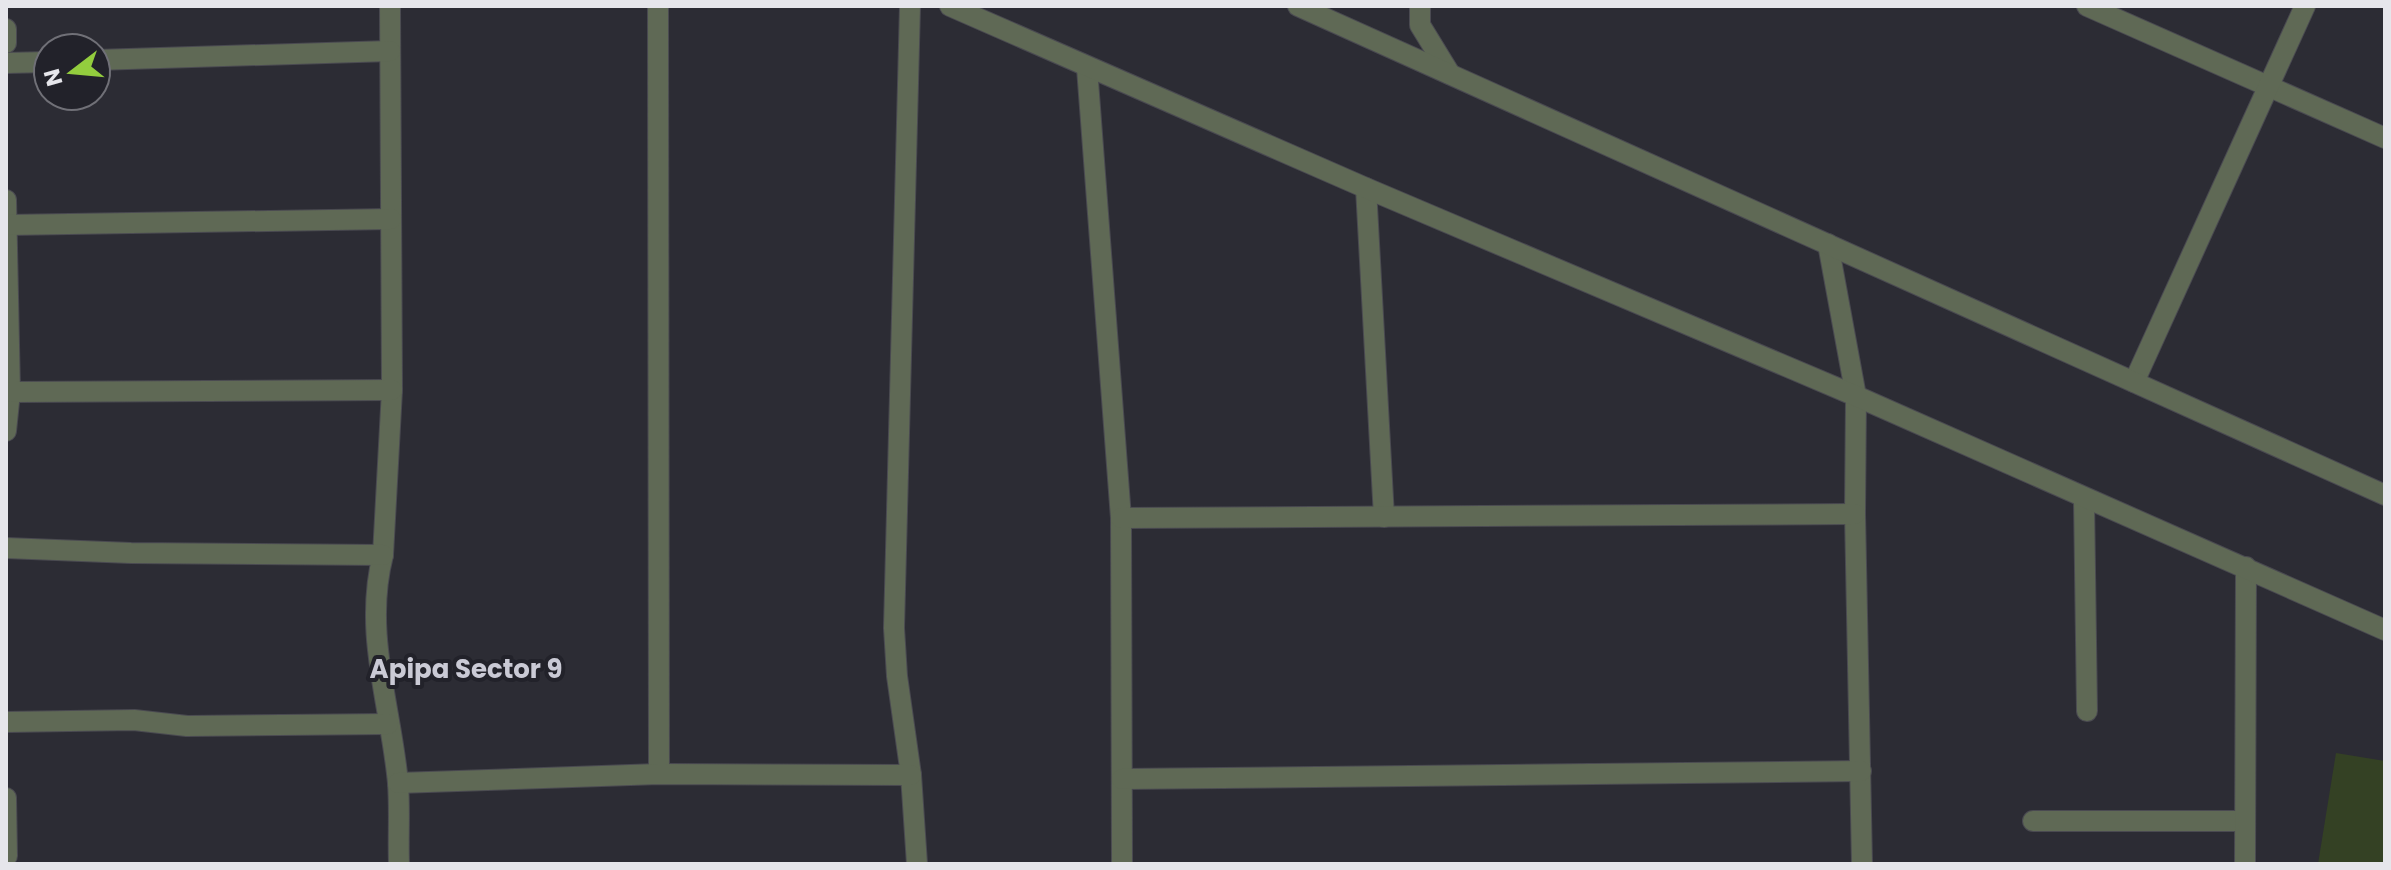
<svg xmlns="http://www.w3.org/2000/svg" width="2391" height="870" viewBox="0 0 2391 870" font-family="Poppins,sans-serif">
	<rect width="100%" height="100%" fill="#2c2c34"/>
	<path fill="#344124" d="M2336,753L2385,761V864H2318Z"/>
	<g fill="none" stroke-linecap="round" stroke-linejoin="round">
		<defs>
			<g id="minor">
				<path d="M390,6L392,390L383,555C363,633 391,706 398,783C400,810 398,837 399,864"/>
				<path d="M658,6L659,774"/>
				<path d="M910,6L894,628L897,676L911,775L917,864"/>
				<path d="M1420,6V25L1450,74"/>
				<path d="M2087,6L2385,138"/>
				<path d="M6,29V43"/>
				<path d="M96,60L390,51"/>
				<path d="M6,63L48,62"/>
				<path d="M1087,68L1121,518L1122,864"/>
				<path d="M1366,188L1384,517"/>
				<path d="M6,200L10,392L6,431"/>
				<path d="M7,225L391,219"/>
				<path d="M1828,244L1856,396L1855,514L1862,864"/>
				<path d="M2134,382L2305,6"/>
				<path d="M10,392L392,390"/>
				<path d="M2084,499L2087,711"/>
				<path d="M1121,518L1855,514"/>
				<path d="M6,548L131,553L383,555"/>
				<path d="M6,722L134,720L187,726L388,724"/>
				<path d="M1122,779L1861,771"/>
				<path d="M398,783L659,774L911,775"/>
				<path d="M6,798L7,856"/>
				<path d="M2033,821H2245"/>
				<path d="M2245,864L2246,567"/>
			</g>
			<g id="tertiary">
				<path d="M950,6L1366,188L1856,396L2385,630"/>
				<path d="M1298,6L2385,495"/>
			</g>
		</defs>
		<use href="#minor" stroke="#4a4a51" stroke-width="22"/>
		<use href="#tertiary" stroke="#4a4a51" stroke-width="22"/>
		<use href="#minor" stroke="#5f6955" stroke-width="20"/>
		<use href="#tertiary" stroke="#5f6955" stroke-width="20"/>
	</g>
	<g text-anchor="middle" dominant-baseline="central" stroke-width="8" stroke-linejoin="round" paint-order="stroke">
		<g font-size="26" font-weight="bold" fill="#cacad5" stroke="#22222a">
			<text x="466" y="669">Apipa Sector 9</text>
		</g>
	</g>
	<rect width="2391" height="870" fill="none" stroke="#e6e6eb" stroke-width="16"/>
	<g transform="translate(72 72) rotate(254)"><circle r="38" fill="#22222a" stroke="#707077" stroke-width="2"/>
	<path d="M0-6L14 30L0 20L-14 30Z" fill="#93cd3e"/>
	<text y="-12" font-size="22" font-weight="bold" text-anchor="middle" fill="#e6e6eb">N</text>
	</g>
</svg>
